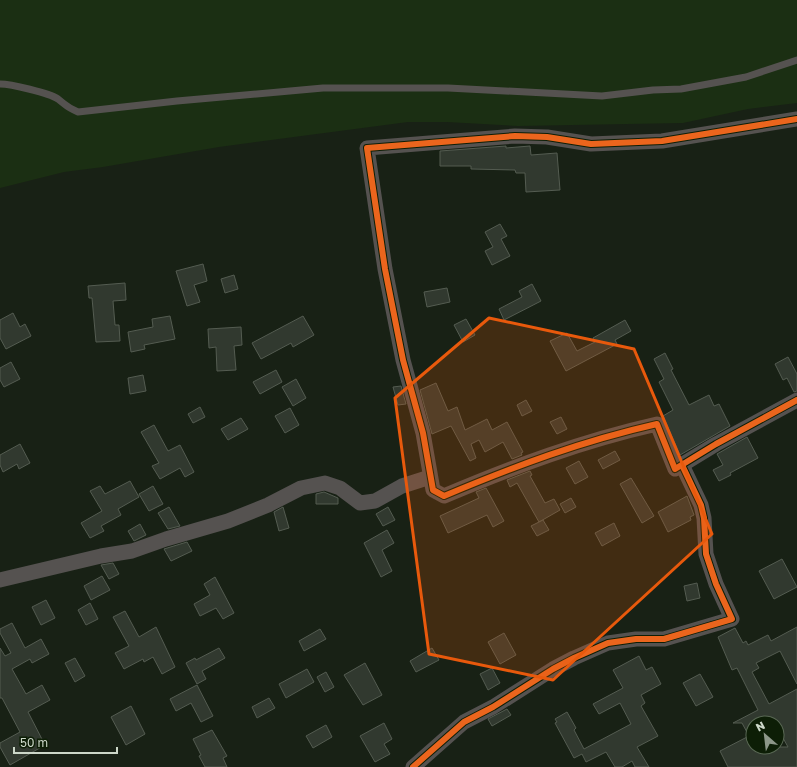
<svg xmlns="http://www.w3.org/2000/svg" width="797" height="767" viewBox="0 0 797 767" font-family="'Golos Text',sans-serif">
	<rect width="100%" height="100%" fill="#182115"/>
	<path fill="#1b2f13" d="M0,0H797V103L748,109L683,123L518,126L447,122H408L219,147L103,167L64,172L0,188Z"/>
	<g fill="#31392f" stroke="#545c51" fill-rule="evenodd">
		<path d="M506,146V148L530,146L531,155L557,153L560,190L526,192L525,173H516L515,170L471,169V166H440V151Z"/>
		<path d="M500,224L507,236L501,239L510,256L492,265L485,251L493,247L485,232Z"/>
		<path d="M203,264L207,281L194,285L200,302L187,306L176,271Z"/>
		<path d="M234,275L238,289L225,293L221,279Z"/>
		<path d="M125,283L126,300L113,301L115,325H119L120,341L96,342L92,298H89L88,286Z"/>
		<path d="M532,284L541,301L504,320L499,309L522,297L519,291Z"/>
		<path d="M447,288L450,302L427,307L424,292Z"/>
		<path d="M13,313L20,327L25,324L31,336L6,349L0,338V320Z"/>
		<path d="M170,316L175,339L144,345L145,349L131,352L128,332L153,327L152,319Z"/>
		<path d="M303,316L314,335L293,347L291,343L261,359L252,343Z"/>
		<path d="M466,319L475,335L463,342L454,325Z"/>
		<path d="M625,320L631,331L615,340L617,344L566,371L550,341L567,333L577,351L595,342L593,338Z"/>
		<path d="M241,327L242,345L234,346L236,370L217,371L216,347L209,348L208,329Z"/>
		<path d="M665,353L673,369L671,370L689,405L709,395L714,406L719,404L730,426L680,455L663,416L673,410L659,382L664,379L654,359Z"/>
		<path d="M788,357L797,374V391L794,392L787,378L783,380L775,364Z"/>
		<path d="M11,362L20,379L4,387L0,380V368Z"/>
		<path d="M276,370L282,382L260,394L253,382Z"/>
		<path d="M143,375L146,391L130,394L128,378Z"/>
		<path d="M296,379L306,398L293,406L282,387Z"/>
		<path d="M436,383L448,411L457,407L465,430L487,419L492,430L507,422L523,452L521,453L522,455L512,459L503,442L485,452L479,440L471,444L476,458L470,461L451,426L432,434L420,390Z"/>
		<path d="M401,386L406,404L398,405L393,387Z"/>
		<path d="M526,400L532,411L522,416L517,405Z"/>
		<path d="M200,407L205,417L193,423L188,414Z"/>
		<path d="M290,408L299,425L285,433L275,416Z"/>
		<path d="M561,417L567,429L557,434L550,422Z"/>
		<path d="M241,418L248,429L228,440L221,429Z"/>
		<path d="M154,425L168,451L180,445L194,472L185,477L180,468L160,479L152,466L159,463L141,432Z"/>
		<path d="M747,437L758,458L730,473L731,475L719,481L713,470L723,465L717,454Z"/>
		<path d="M20,444L30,463L19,469L17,464L3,472L0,465V455Z"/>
		<path d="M615,451L620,460L603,469L598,460Z"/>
		<path d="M579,461L588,477L575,484L566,468Z"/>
		<path d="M530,471L532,475L530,476L545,503L554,499L560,510L539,522L517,483L510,487L507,480Z"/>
		<path d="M631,478L654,516L642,523L620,484Z"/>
		<path d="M130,481L139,497L118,509L121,515L101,526L104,531L90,538L81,523L102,511L90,491L100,486L105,494Z"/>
		<path d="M153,486L163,504L149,511L139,494Z"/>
		<path d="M486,488L504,521L493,527L487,515L448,533L440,516L479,498L476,492Z"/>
		<path d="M324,492L338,498V504H316V494Z"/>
		<path d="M687,496L694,515L690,517L691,520L668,532L658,512Z"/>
		<path d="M571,498L576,507L565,513L560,504Z"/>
		<path d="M169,507L180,526L168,529L158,513Z"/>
		<path d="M283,507L289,528L279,531L274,512Z"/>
		<path d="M388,507L395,520L383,526L376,514Z"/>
		<path d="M543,520L549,530L537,536L531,526Z"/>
		<path d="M614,523L620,536L602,546L595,533Z"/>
		<path d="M140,524L146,535L134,541L128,531Z"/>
		<path d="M387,530L394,543L382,550L392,571L381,577L364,543Z"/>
		<path d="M187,542L192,551L171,561L164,549Z"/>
		<path d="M782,559L797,587L774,599L759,571Z"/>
		<path d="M113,563L119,574L109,579L101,565Z"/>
		<path d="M102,576L110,590L91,600L84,586Z"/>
		<path d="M215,577L234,613L223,619L216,608L200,616L194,604L210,595L204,584Z"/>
		<path d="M697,583L700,598L687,601L684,586Z"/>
		<path d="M46,600L55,618L41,625L32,607Z"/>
		<path d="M90,603L98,619L86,625L78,610Z"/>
		<path d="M125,611L139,637L156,627L175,667L162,674L153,657L144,662L143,659L124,669L115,653L129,646L113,617Z"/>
		<path d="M12,623L25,648L41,639L49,654L32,663L30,659L12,669L26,694L42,685L50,700L28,712L45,745L10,765L0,747V743L20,732L2,698H0V648L5,656L11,653L0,633V629Z"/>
		<path d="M797,627V684L780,651L756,663L759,668L752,672L769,704L797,689V767H728L720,751L749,736L742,723H733L758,710L737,668L732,670L718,637L735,628L743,643L746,641L748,645L768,635L771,641ZM772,718L775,723H777V727L788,747H753V723H762Z"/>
		<path d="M320,629L326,639L304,651L299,641Z"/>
		<path d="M504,633L516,655L500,664L488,642Z"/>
		<path d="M219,648L225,658L202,671L206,679L197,684L186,663L195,658L196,660Z"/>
		<path d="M432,648L439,660L416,672L410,661Z"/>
		<path d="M639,656L646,670L652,667L661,684L641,695L645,703L641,706L658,736L637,747L649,767H635L632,761L622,767H615L606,752L586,762L582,754L574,758L555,723L557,722L555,719L567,712L576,728L574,730L584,749L631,724L620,703L599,714L593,704L623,688L613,670Z"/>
		<path d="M75,658L85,676L75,682L65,663Z"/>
		<path d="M365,663L382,695L363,705L344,675Z"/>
		<path d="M492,668L500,683L488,690L480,674Z"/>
		<path d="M307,669L314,682L286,698L279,684Z"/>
		<path d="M326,672L334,687L325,692L317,677Z"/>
		<path d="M700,674L713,697L696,706L683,683Z"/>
		<path d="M197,685L213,716L201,722L191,703L176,711L170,699Z"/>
		<path d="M269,698L275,708L257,718L252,707Z"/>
		<path d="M131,706L145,734L126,745L111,717Z"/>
		<path d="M507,709L511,715L492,726L488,719Z"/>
		<path d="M384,723L392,739L384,744L390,754L375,762L360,736Z"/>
		<path d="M326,725L332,737L313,748L306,736Z"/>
		<path d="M212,730L227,756L223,758L227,767H205L199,756L201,755L193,739Z"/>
	</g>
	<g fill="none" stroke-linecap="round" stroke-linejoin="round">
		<path stroke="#555250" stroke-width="7" d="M0,84C11,84 49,93 58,99C67,106 66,107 78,112L177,101L323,88H448L602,96L653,90L681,89L746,77L797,60"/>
		<g stroke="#555250" stroke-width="15">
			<path d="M797,119L662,141L591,144L547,137L515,136L367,148L385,269L403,360L423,433L433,490L444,496C515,466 582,441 657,424L675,469L716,444L797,400"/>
			<path d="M0,580L101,556L132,551L166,539L228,521L268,505L301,488L325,483L340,488L360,503L375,501L402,486L430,477"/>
			<path d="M413,767L464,722L493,707L553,669L574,658L608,643L636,639H664L732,619L716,584L706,554L704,518L701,505L682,465"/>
		</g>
		<defs>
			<g id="cycleway">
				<path d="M797,119L662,141L591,144L547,137L515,136L367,148L385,269L403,360L423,433L433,490L444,496C515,466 582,441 657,424L675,469L716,444L797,400"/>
				<path d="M413,767L464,722L493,707L553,669L574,658L608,643L636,639H664L732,619L716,584L706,554L704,518L701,505L682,465"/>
			</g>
		</defs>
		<use href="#cycleway" stroke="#0d1e06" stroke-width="8"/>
		<use href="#cycleway" stroke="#eb651d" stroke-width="6"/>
	</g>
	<path fill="#e8590c" fill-opacity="0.2" stroke="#e8590c" stroke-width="3" stroke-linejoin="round" d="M489,318L634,349L712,534L553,680L429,654L395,398Z"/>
	<g transform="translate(765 735) rotate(332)"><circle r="19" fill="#0d1e06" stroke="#596854"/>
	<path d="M0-3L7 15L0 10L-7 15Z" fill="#8d9789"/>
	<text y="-6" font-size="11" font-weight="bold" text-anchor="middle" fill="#ccd7c8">N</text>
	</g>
	<path d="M14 747v6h103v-6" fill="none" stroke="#ccd7c8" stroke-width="2"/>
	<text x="20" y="747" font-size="12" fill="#ccd7c8" stroke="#0d1e06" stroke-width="3" paint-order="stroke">50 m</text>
</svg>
